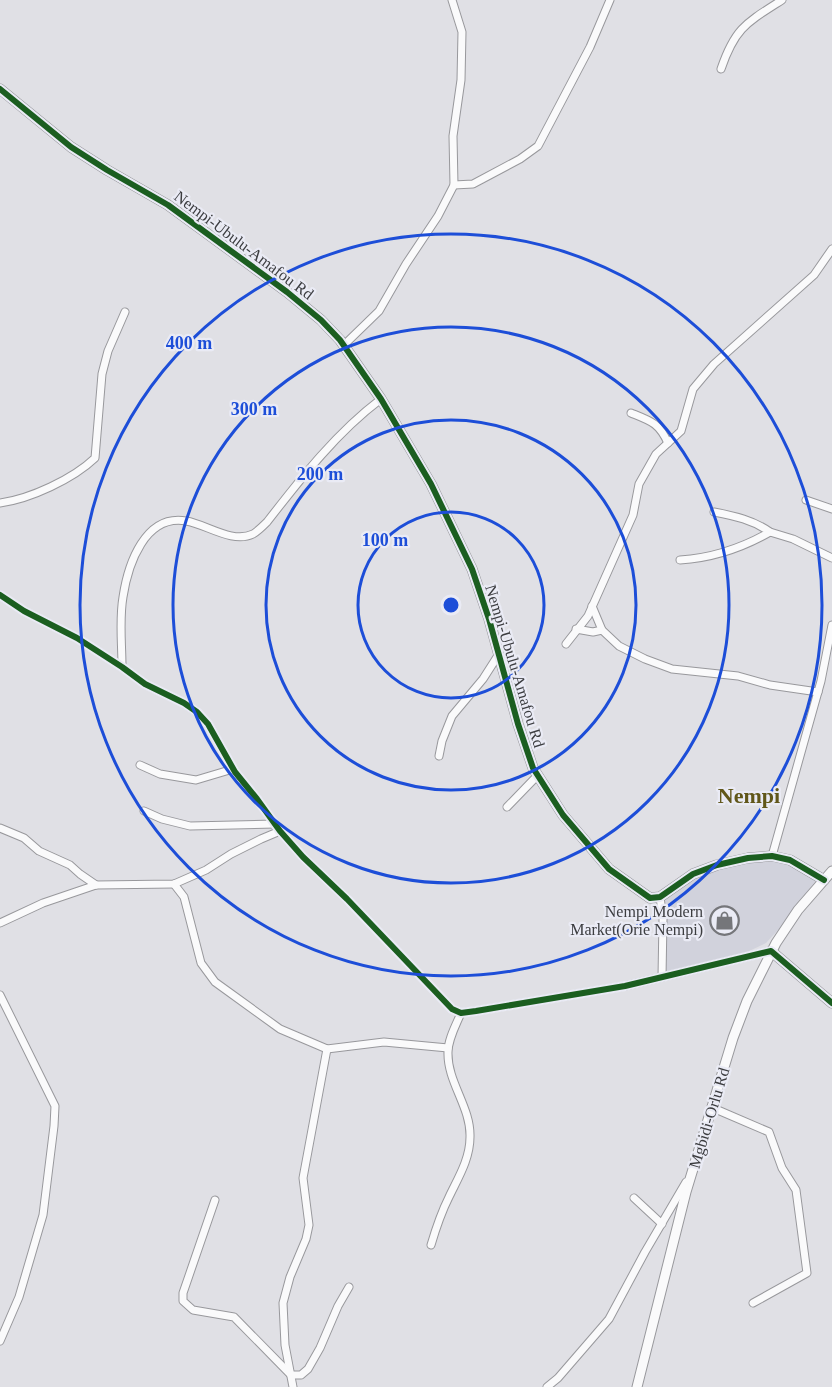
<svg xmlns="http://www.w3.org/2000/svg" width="832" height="1387" viewBox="0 0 832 1387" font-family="Georgia,serif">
	<rect width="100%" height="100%" fill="#e0e0e5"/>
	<path fill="#d1d2dc" d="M772,856L824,880L766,943L745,953L662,973L660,897L696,873Z"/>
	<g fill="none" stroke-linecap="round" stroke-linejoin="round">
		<defs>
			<g id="street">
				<path d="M721,69C735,28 746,23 782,0"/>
				<path d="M454,185L473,184L520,159L538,146L590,47L610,0"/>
				<path d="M344,345L379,311L406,264L438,216L454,185L453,136L461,80L462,32L452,0"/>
				<path d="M631,413C651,421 659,423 668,443"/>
				<path d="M806,500L832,509"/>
				<path d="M0,503C30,499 73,479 95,458L102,374L108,351L125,312"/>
				<path d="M714,512C735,516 753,520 770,532"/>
				<path d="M680,560C712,558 742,548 770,532L793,539L832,558"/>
				<path d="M0,595L24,611L77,638L122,667L145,684L184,703L197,712L208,724L235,772L257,799L280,831L303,857L347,899L452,1009L461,1013L476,1011L625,986L771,951"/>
				<path d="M592,606L602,630L619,646L645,659L672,669L738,676L770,685L818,692"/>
				<path d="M576,629L593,632L602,630"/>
				<path d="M566,644L588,616L633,515L639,484L656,454L681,431L693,389L714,364L814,275L832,249"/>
				<path d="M122,667C122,644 119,620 123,597C128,564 145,514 186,521C206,524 232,544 253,534C258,531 263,526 267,522C302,477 336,433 381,399"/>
				<path d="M439,756L442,741L452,716L483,679L499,654"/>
				<path d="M140,765L160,774L196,780L233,769"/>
				<path d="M507,807L538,775"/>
				<path d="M144,811L162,819L190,826L275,824"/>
				<path d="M0,828L24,838L39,851L70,865L80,874L96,885"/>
				<path d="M772,856L821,681L832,625"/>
				<path d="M174,884L184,897L201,963L215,982L280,1029L327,1049L384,1042L448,1048"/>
				<path d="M660,897L663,919L662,977"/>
				<path d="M0,923L43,903L96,885L174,884L206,870L231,854L261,839L280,831"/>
				<path d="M0,995L55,1106L54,1126L43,1215L19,1297L0,1341"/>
				<path d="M713,1108L769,1132L782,1168L796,1190L807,1273L753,1303"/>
				<path d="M634,1198L662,1224"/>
				<path d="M215,1200L183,1293V1301L193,1310L234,1317L291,1375H301L308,1369L320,1348L338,1306L349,1287"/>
				<path d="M431,1245C436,1228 441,1213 449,1197C458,1178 470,1159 470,1137C471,1107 447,1082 448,1052C448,1039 456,1025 461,1013"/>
				<path d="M293,1387L285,1345L283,1303L290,1277L306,1239L309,1225L303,1178L327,1049"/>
				<path d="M547,1387L558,1378L609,1319L645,1252L686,1182"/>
			</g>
			<g id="secondary">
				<path d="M0,89L71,147L107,170L168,205L287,292L321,320L340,340L381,399L431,484L472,569L489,619L518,724L533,768L563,815L609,869L650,898L660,897L693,874L717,865L748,858L772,856L790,860L824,880"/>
				<path d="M771,951L832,1003"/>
				<path d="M637,1387L686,1192L733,1038L747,1001L776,943L798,910L832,871"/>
			</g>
		</defs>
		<use href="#street" stroke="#98989c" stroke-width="9"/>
		<use href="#secondary" stroke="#98989c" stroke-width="11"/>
		<use href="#street" stroke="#fafafb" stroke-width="7"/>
		<use href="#secondary" stroke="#fafafb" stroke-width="9"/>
		<defs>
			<g id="cycleway">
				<path d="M0,89L71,147L107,170L168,205L287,292L321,320L340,340L381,399L431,484L472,569L489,619L518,724L533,768L563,815L609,869L650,898L660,897L693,874L717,865L748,858L772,856L790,860L824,880"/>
				<path d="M0,595L24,611L77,638L122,667L145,684L184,703L197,712L208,724L235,772L257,799L280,831L303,857L347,899L452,1009L461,1013L476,1011L625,986L771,951L832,1003"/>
			</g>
		</defs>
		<use href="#cycleway" stroke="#eaebf5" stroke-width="10"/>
		<use href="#cycleway" stroke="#1b5e20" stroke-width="6"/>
	</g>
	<g fill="none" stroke="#1d4ed8" stroke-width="3">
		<circle cx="451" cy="605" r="93"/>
		<circle cx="451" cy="605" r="185"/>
		<circle cx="451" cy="605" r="278"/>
		<circle cx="451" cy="605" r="371"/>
	</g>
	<defs>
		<symbol id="shop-ring" viewBox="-11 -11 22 22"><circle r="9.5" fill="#eaebf5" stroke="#75767a" stroke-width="1.5"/><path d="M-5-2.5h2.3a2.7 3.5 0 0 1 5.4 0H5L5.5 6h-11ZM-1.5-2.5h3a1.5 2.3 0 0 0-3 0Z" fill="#75767a"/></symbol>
	</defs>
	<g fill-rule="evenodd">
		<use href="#shop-ring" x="708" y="904" width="33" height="33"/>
	</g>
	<g text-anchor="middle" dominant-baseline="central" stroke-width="4.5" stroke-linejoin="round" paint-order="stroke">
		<g font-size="16" fill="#3c3d40" stroke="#eaebf5">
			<text transform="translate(244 245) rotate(37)">Nempi-Ubulu-Amafou Rd</text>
			<text transform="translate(515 666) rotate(73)">Nempi-Ubulu-Amafou Rd</text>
			<text transform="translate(709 1118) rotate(-73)">Mgbidi-Orlu Rd</text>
		</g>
		<g font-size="16" fill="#3c3d40" stroke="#eaebf5" text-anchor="end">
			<text x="703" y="911">Nempi Modern<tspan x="703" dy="18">Market(Orie Nempi)</tspan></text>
		</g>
		<g font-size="22" font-weight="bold" fill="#61571a" stroke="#eaebf5">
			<text x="749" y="795">Nempi</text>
		</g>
	</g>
	<circle cx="451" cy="605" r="9" fill="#1d4ed8" stroke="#eaebf5" stroke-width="3"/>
	<g font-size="18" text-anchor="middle" font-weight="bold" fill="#1d4ed8" stroke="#eaebf5" stroke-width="4.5" stroke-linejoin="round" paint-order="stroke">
		<text x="189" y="349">400 m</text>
		<text x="254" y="415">300 m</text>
		<text x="320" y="480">200 m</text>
		<text x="385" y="546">100 m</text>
	</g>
</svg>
